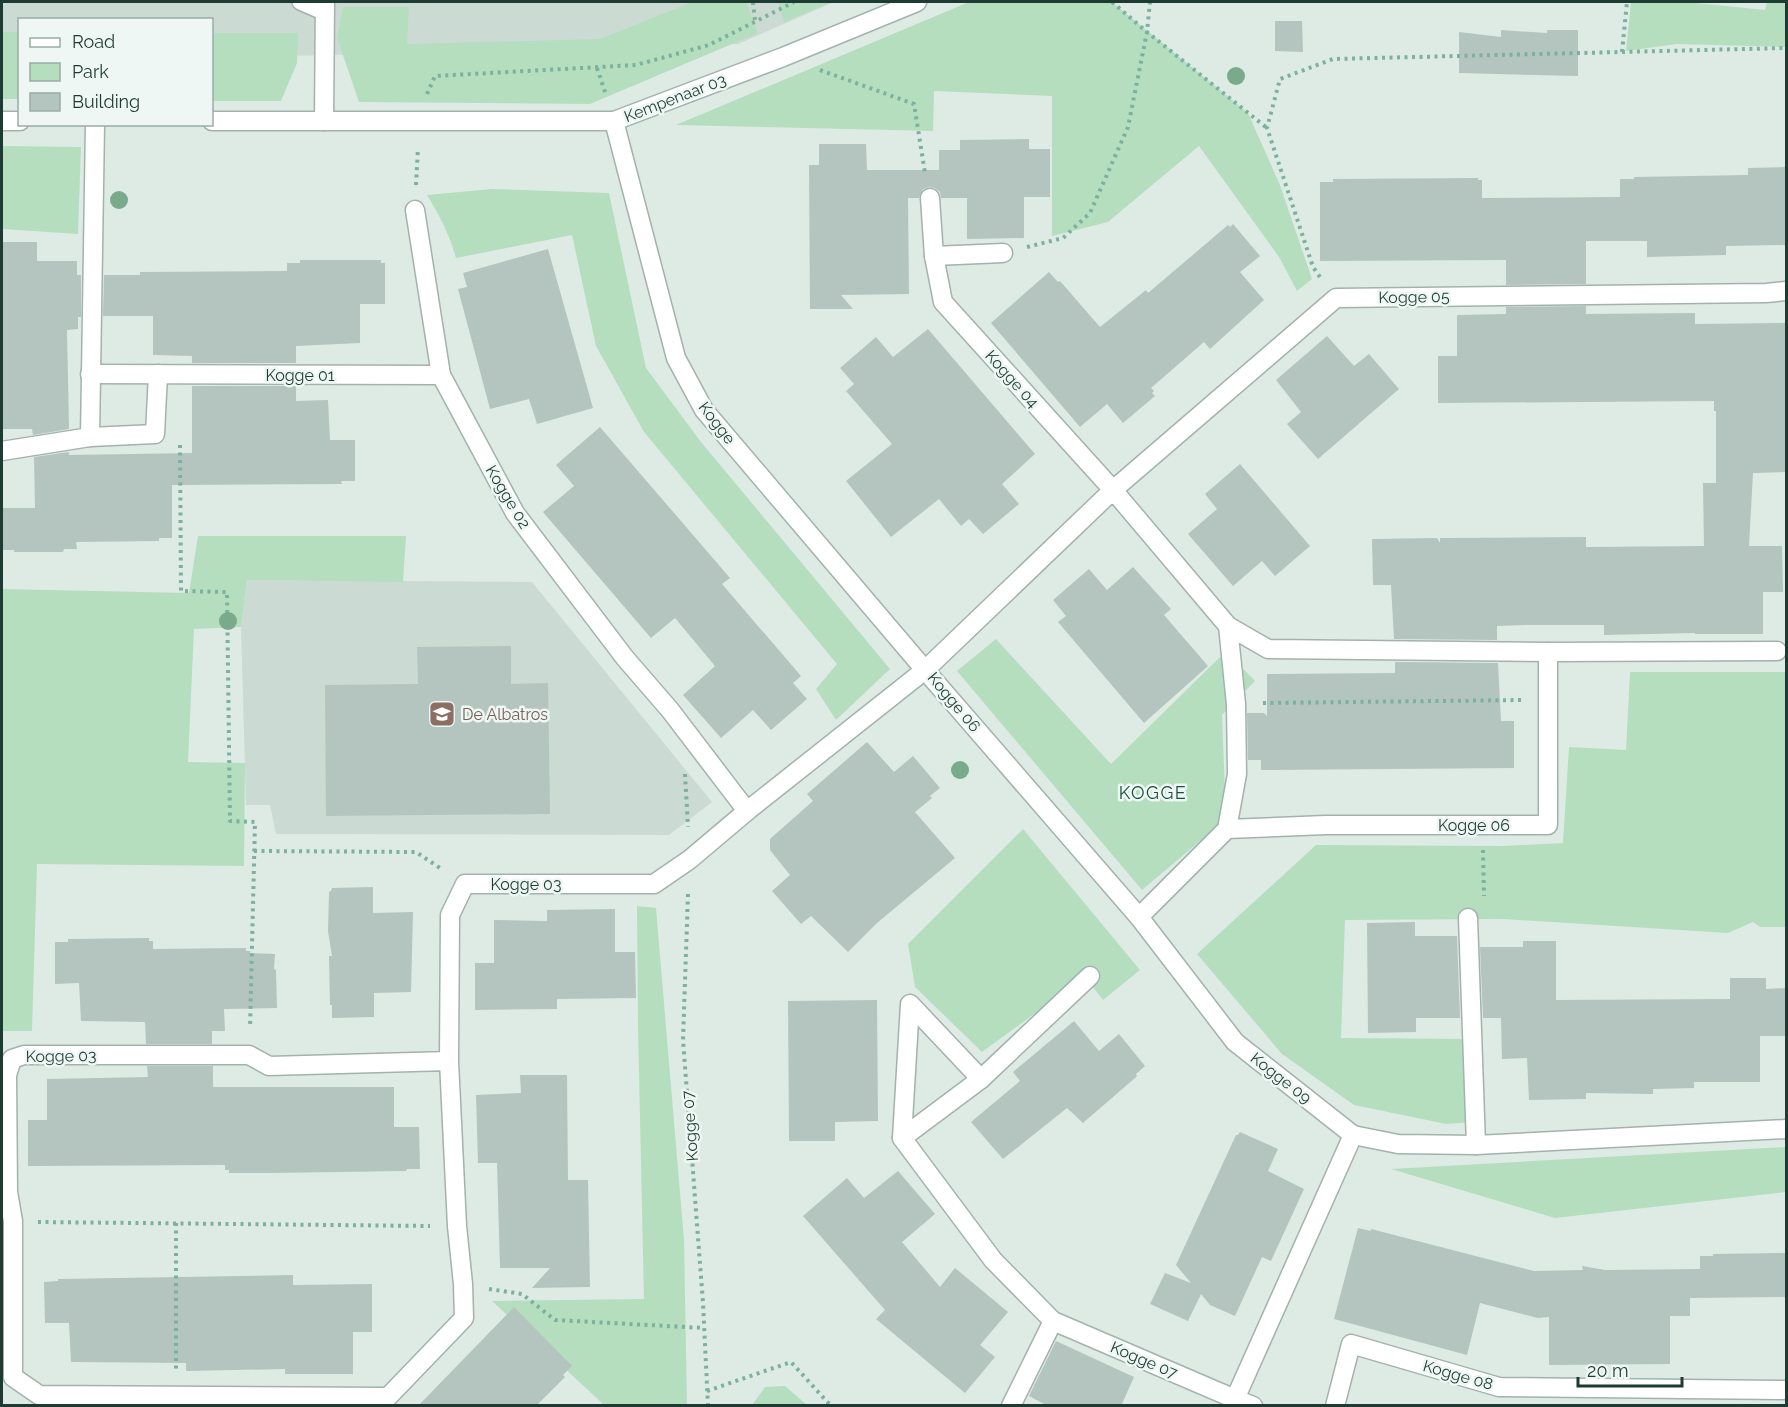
<svg xmlns="http://www.w3.org/2000/svg" width="1788" height="1407" viewBox="0 0 1788 1407" font-family="Raleway,sans-serif">
	<rect width="100%" height="100%" fill="#deebe5"/>
	<g fill="#ccdad4">
		<path d="M2,2H834L738,44L212,58V20H20L19,63H2Z"/>
		<path d="M247,580L532,582L712,802L669,835L276,834L270,805H246L241,627Z"/>
	</g>
	<g fill="#b5debf">
		<path d="M692,2H746L758,33L590,104L359,102L337,38L343,7H409L407,44L600,39Z"/>
		<path d="M778,2H832L784,22Z"/>
		<path d="M969,2H1112L1248,113L1280,185L1312,279L1297,291L1279,257L1199,146L1108,222L1052,236V96L934,91L933,131L676,125Z"/>
		<path d="M1631,2H1686L1765,10L1767,2H1786V47L1677,44L1626,51Z"/>
		<rect x="2" y="32" width="17" height="67"/>
		<path d="M212,33H298L297,63L281,101H212Z"/>
		<path d="M2,146L81,147L78,234L2,229Z"/>
		<path d="M492,189L609,193L646,368L701,442L890,669L836,720L816,689L837,664L644,432L596,346L572,235L456,258C450,235 439,215 427,195Z"/>
		<path d="M198,536H406L403,582L247,580L241,627L194,629L188,762L245,763L244,866L37,864L32,1031H2V589L189,593Z"/>
		<path d="M996,639L1111,764L1220,657L1231,656L1255,681L1222,715L1226,819L1142,890L957,671Z"/>
		<path d="M1630,672H1786V927H1760L1753,922L1728,933L1504,919L1345,920L1341,1038L1472,1039L1473,1122L1446,1124L1354,1105L1282,1054L1197,954L1316,845L1502,846L1563,843L1569,747L1626,750Z"/>
		<path d="M1023,829L1140,970L1103,1000L1085,977L982,1052L915,987L908,944Z"/>
		<path d="M637,906L656,908L684,1240L687,1405H601L602,1403L492,1301L644,1299L638,1028Z"/>
		<path d="M1786,1147V1192L1555,1218L1391,1169Z"/>
		<path d="M785,1386L807,1405H752L765,1387Z"/>
	</g>
	<g fill="#b3c5be">
		<path d="M1275,21H1302L1303,52L1275,51Z"/>
		<path d="M1501,30L1547,33V30H1578V76L1459,73V32L1501,37Z"/>
		<path d="M1029,139V149H1050V197H1024V238L967,239V198H941L940,192L935,188L929,187L923,189L919,198H908L909,294L841,295L853,309H810L809,165H819V144H866L867,170H939V150H960V140Z"/>
		<path d="M1786,167V245L1726,246V255L1647,257V241H1586V284L1506,285V260L1320,261V182H1333V179L1478,178V180H1482V198L1620,197V179H1634V177L1748,175V168Z"/>
		<path d="M1233,224L1260,256L1240,272L1264,300L1210,349L1204,342L1151,388L1154,391L1152,393L1155,396L1123,423L1107,404L1080,427L991,323L1049,272L1058,282L1060,281L1100,327L1146,290L1148,293L1228,225L1230,227Z"/>
		<path d="M2,242H37V261H77V275H81V317H78V329L67,330L69,429L33,435L32,429H2Z"/>
		<path d="M548,249L593,408L537,424L529,399L490,409L458,289L467,287L463,273Z"/>
		<path d="M300,260H381V263H385V304H360V343L296,346V363H192V356L153,355V316H103L104,275H140V272L287,271V263H300Z"/>
		<path d="M1586,306V314L1695,313V324L1786,323V472L1753,473L1749,546H1782L1783,592H1763V634H1695V633L1604,635V625H1525L1497,626V640L1394,639L1391,585H1373L1372,539L1437,538L1440,543V538L1586,537V547L1704,546L1703,483H1716V411H1714V401L1438,403V356H1457V315L1506,314V307Z"/>
		<path d="M928,329L1035,454L1002,484L1019,504L983,534L969,519L961,526L939,499L891,537L846,481L892,444L846,391L854,384L840,368L876,337L893,357Z"/>
		<path d="M1327,336L1354,366L1369,354L1399,389L1318,459L1287,424L1301,412L1276,380Z"/>
		<path d="M192,386H296V401L328,400L330,440H355V481H341L342,484L172,485V538H159V541L76,542L77,549H64L63,552H14V550H2V508H35L34,457L69,452V455L192,453Z"/>
		<path d="M600,427L730,578L722,584L801,676L793,683L807,699L771,730L753,710L721,738L683,695L715,666L675,618L651,638L543,512L574,486L556,465Z"/>
		<path d="M1240,464L1310,546L1275,576L1262,561L1233,586L1188,534L1217,509L1205,494Z"/>
		<path d="M1133,567L1171,609L1164,615L1208,666L1144,723L1058,622L1066,616L1053,600L1089,569L1107,590Z"/>
		<path d="M511,646V684L548,683L550,814L326,816L325,685L418,684L417,647Z"/>
		<path d="M1395,662L1498,663L1501,721H1514V768L1261,770V760H1248L1247,713H1264L1267,716V674L1395,673Z"/>
		<path d="M867,742L894,772L913,756L940,788L930,796L932,798L915,812L955,858L877,923L848,952L811,916L801,924L772,891L790,875L770,850V839L813,801L807,794Z"/>
		<path d="M373,887V913L413,912L411,992L374,993V1017L332,1018V1005H330L329,956H332L328,931L329,892L331,891L332,888Z"/>
		<path d="M615,909V952H635L636,998L557,999V1009L475,1010V963H494V920L547,921V910Z"/>
		<path d="M1415,922V936H1457L1460,1018H1416V1032L1368,1033L1367,923Z"/>
		<path d="M149,938V941H153V949L246,948V951H250V953L275,954L274,969L276,970L277,1008L224,1009L225,1031H212V1044H146L145,1022L81,1021L79,983L55,984V942H68V939Z"/>
		<path d="M1523,941H1556V1000L1730,999V978H1766V989L1786,988V1036H1760V1082H1694V1088L1653,1089V1094L1586,1093V1099L1529,1100L1527,1058L1502,1059L1501,1018H1483L1480,947H1523Z"/>
		<path d="M877,1000L878,1121L835,1122V1141H789L788,1001Z"/>
		<path d="M1074,1021L1099,1051L1119,1034L1145,1066L1136,1074L1137,1076L1135,1078L1083,1123L1067,1108L1003,1159L971,1122L1020,1081L1013,1072Z"/>
		<path d="M147,1066H213V1087H394V1127H419L420,1169H407L406,1171L271,1173H229V1170H225V1165L28,1166V1120H47V1079L148,1077Z"/>
		<path d="M520,1075H567L568,1180H588L590,1287L532,1288L550,1268H500L497,1163H478L476,1095L521,1093Z"/>
		<path d="M1240,1132L1278,1149L1268,1171L1304,1189L1271,1261L1262,1257L1235,1316L1210,1305L1201,1294L1188,1321L1150,1304L1165,1273L1191,1283L1176,1265L1236,1135H1238Z"/>
		<path d="M898,1171L935,1214L902,1242L940,1287L955,1268L1008,1312L980,1345L995,1357L965,1393L876,1319L885,1310L803,1216L847,1178L864,1198Z"/>
		<path d="M1358,1228L1371,1231V1229L1534,1271L1583,1270L1582,1266L1605,1270L1700,1269V1256H1713V1254L1786,1253V1297L1690,1298V1316H1670V1364L1549,1365V1317L1538,1318L1480,1303L1467,1355L1334,1319Z"/>
		<path d="M293,1275V1285L372,1284V1332H353V1374H285V1369L186,1371V1363L71,1362L69,1323H45L44,1282L58,1281V1279Z"/>
		<path d="M514,1307L572,1366L563,1375L565,1377L536,1406H418Z"/>
		<path d="M1056,1341L1134,1377L1121,1406H1048L1029,1396Z"/>
	</g>
	<g fill="none" stroke-linecap="round" stroke-linejoin="round">
		<defs>
			<path id="service" d="M300,2L325,13"/>
			<g id="minor">
				<path d="M324,121L325,2"/>
				<path d="M930,198L934,256L943,302L1113,490L1336,298L1766,293L1786,291"/>
				<path d="M415,210L441,375L515,513L625,658L670,710L747,811"/>
				<path d="M934,256L1003,253"/>
				<path d="M90,374L441,375"/>
				<path d="M90,437L95,124"/>
				<path d="M2,451L90,437L155,434L158,374"/>
				<path d="M1228,626L1268,649L1548,652L1777,651"/>
				<path d="M1227,829L1326,825H1548V652"/>
				<path d="M1468,918L1476,1145"/>
				<path d="M1090,976L981,1079L902,1138L993,1260L1053,1321L1235,1399"/>
				<path d="M449,1061L457,1226L463,1284L464,1318L388,1397L39,1395L13,1377V1221L8,1192L7,1075L12,1059L24,1055H249L269,1066L449,1061L450,915L465,884H654L689,860L747,811L925,670L1113,490L1228,626L1236,704L1237,774L1227,829L1139,917"/>
				<path d="M902,1138L910,1004L981,1079"/>
				<path d="M1011,1406L1053,1321"/>
				<path d="M1253,1406L1235,1399L1353,1135"/>
				<path d="M1335,1406L1351,1344L1499,1387L1786,1390"/>
			</g>
			<g id="tertiary">
				<path d="M2,121H20"/>
				<path d="M212,121H614L783,57L917,2"/>
				<path d="M614,121L676,358L704,410L925,670L1139,917L1235,1042L1353,1135L1398,1144L1476,1145L1786,1129"/>
			</g>
		</defs>
		<use href="#service" stroke="#a1b3ac" stroke-width="18"/>
		<use href="#minor" stroke="#a1b3ac" stroke-width="21"/>
		<use href="#tertiary" stroke="#a1b3ac" stroke-width="21"/>
		<g stroke="#7cb09f" stroke-width="4" stroke-dasharray="3 4.5" stroke-linecap="butt">
			<path d="M753,2L755,21"/>
			<path d="M1112,2L1147,32L1267,128"/>
			<path d="M1622,52L1627,2"/>
			<path d="M597,68L606,95"/>
			<path d="M820,70L914,104L925,173"/>
			<path d="M427,94L435,76L636,65L709,45L794,2"/>
			<path d="M416,185L418,148"/>
			<path d="M1027,247L1063,238L1090,213L1128,127L1147,32L1150,2"/>
			<path d="M1320,277L1313,267L1267,128L1280,79L1333,59L1786,48"/>
			<path d="M180,445L181,591L227,592L230,821L255,822L250,1028"/>
			<path d="M1263,703L1523,700"/>
			<path d="M685,774L688,827"/>
			<path d="M1483,850L1484,896"/>
			<path d="M254,851L416,852L443,870"/>
			<path d="M688,894L683,1040L703,1303L708,1406"/>
			<path d="M38,1222L430,1226"/>
			<path d="M176,1223V1369"/>
			<path d="M489,1289L522,1294L555,1320L704,1328"/>
			<path d="M707,1391L791,1362L831,1406"/>
		</g>
		<use href="#service" stroke="#fff" stroke-width="15"/>
		<use href="#minor" stroke="#fff" stroke-width="18"/>
		<use href="#tertiary" stroke="#fff" stroke-width="18"/>
	</g>
	<g fill="#79aa8c">
		<circle cx="1236" cy="76" r="9"/>
		<circle cx="119" cy="200" r="9"/>
		<circle cx="228" cy="621" r="9"/>
		<circle cx="960" cy="770" r="9"/>
	</g>
	<defs>
		<symbol id="school-square" viewBox="-11 -11 22 22"><rect x="-9" y="-9" width="18" height="18" rx="4" fill="#8d6e63" stroke="#eef7f3"/><path d="M0-5L7-2L0 1L-7-2ZM-4 1L0 2.5L4 1V4Q0 6-4 4Z" fill="#fff"/></symbol>
	</defs>
	<g fill-rule="evenodd">
		<use href="#school-square" x="427" y="699" width="30" height="30"/>
	</g>
	<g text-anchor="middle" dominant-baseline="central" stroke-width="5" stroke-linejoin="round" paint-order="stroke">
		<g font-size="16" fill="#1e3b33" stroke="#eef7f3">
			<text transform="translate(675 98) rotate(-21)">Kempenaar 03</text>
			<text transform="translate(1414 297) rotate(-1)">Kogge 05</text>
			<text x="300" y="375">Kogge 01</text>
			<text transform="translate(1012 379) rotate(48)">Kogge 04</text>
			<text transform="translate(717 423) rotate(52)">Kogge</text>
			<text transform="translate(508 497) rotate(59)">Kogge 02</text>
			<text transform="translate(954 702) rotate(50)">Kogge 06</text>
			<text x="1474" y="825">Kogge 06</text>
			<text x="526" y="884">Kogge 03</text>
			<text transform="translate(61 1056) rotate(-1)">Kogge 03</text>
			<text transform="translate(1281 1078) rotate(38)">Kogge 09</text>
			<text transform="translate(690 1126) rotate(-94)">Kogge 07</text>
			<text transform="translate(1144 1360) rotate(23)">Kogge 07</text>
			<text transform="translate(1458 1375) rotate(16)">Kogge 08</text>
		</g>
		<g font-size="16" fill="#785e54" stroke="#eef7f3" text-anchor="start">
			<text x="462" y="714">De Albatros</text>
		</g>
		<g font-size="18" letter-spacing="1.5" fill="#1a4e40" stroke="#eef7f3">
			<text x="1153" y="792">KOGGE</text>
		</g>
	</g>
	<rect width="1788" height="1407" fill="none" stroke="#1e3b33" stroke-width="6"/>
	<rect x="18" y="18" width="195" height="108" fill="#eef7f3" stroke="#9baca6" stroke-width="1.5"/>
	<rect x="30" y="38" width="30" height="9" fill="#ffffff" stroke="#9baca6" stroke-width="1.5"/>
	<text x="72" y="48" font-size="18" fill="#1e3b33">Road</text>
	<rect x="30" y="63" width="30" height="18" fill="#b5debf" stroke="#9baca6" stroke-width="1.5"/>
	<text x="72" y="78" font-size="18" fill="#1e3b33">Park</text>
	<rect x="30" y="93" width="30" height="18" fill="#b3c5be" stroke="#9baca6" stroke-width="1.5"/>
	<text x="72" y="108" font-size="18" fill="#1e3b33">Building</text>
	<path d="M1578 1377v9h104v-9" fill="none" stroke="#1e3b33" stroke-width="3"/>
	<text x="1587" y="1377" font-size="18" fill="#1e3b33" stroke="#eef7f3" stroke-width="4.5" paint-order="stroke">20 m</text>
</svg>
